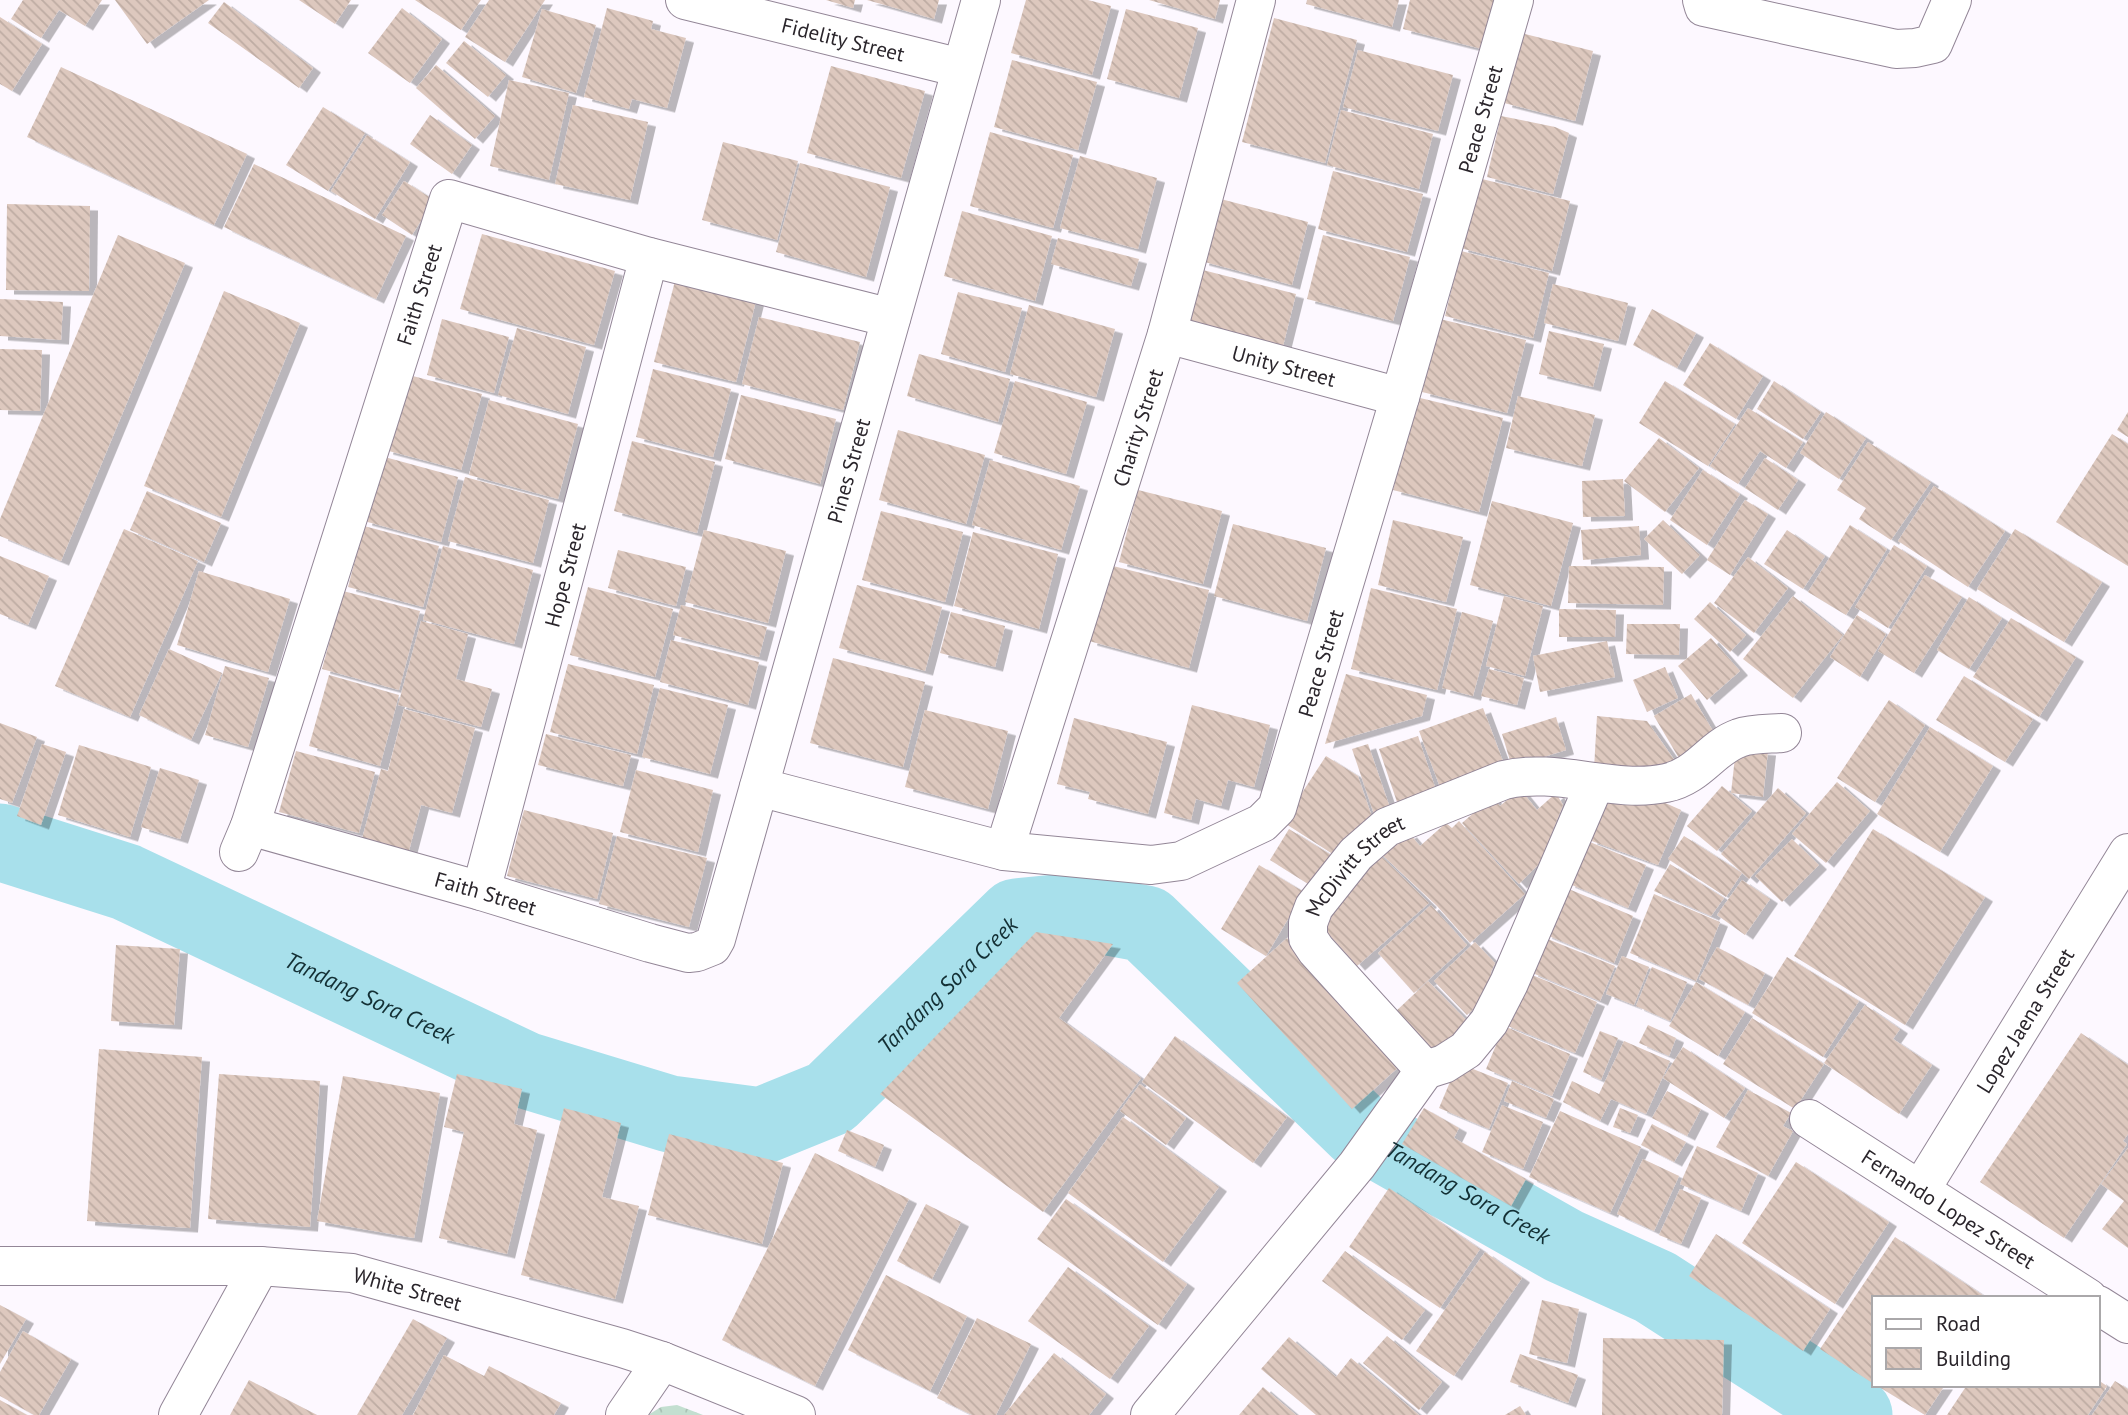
<svg xmlns="http://www.w3.org/2000/svg" width="2128" height="1415" viewBox="0 0 2128 1415" font-family="'PT Sans',sans-serif">
	<defs>
		<pattern id="forest-crowns" width="20" height="18" patternUnits="userSpaceOnUse" patternTransform="scale(1.75)"><rect width="20" height="18" fill="#c3dfd0"/><path d="M2 6a3 3 0 1 1 6 0M12 15a3 3 0 1 1 6 0" fill="none" stroke="#a8bfb3"/></pattern>
		<pattern id="building-back-hatch" width="6" height="6" patternUnits="userSpaceOnUse" patternTransform="scale(1.75)"><rect width="6" height="6" fill="#ddc8be"/><path d="M-1 5l2 2M0 0l6 6M5-1l2 2" fill="none" stroke="#beaca3"/></pattern>
		<filter id="shadow"><feDropShadow dx="8" dy="4.5" stdDeviation="0" flood-color="#0004"/></filter>
	</defs>
	<rect width="100%" height="100%" fill="#fdf8ff"/>
	<path fill="url(#forest-crowns)" d="M677,1405L703,1415H648L661,1407Z"/>
	<g fill="none" stroke-linecap="round" stroke-linejoin="round">
		<path stroke="#a8e0eb" stroke-width="77" id="s1" d="M0,842L126,882L525,1070L670,1114L761,1126L830,1098L1016,917L1076,911L1146,924L1359,1130L1564,1246L1655,1287L1854,1415"/>
	</g>
	<g fill="url(#building-back-hatch)" filter="url(#shadow)">
		<path d="M23,0H102L85,26L59,10L41,38L11,19Z"/>
		<path d="M115,0H209L147,44Z"/>
		<path d="M299,0H351L335,24Z"/>
		<path d="M415,0H481L461,30Z"/>
		<path d="M489,0H545L505,62L465,37Z"/>
		<path d="M826,0H855L853,8Z"/>
		<path d="M867,0H939L934,19Z"/>
		<path d="M1026,0H1088L1111,6L1092,75L1011,53Z"/>
		<path d="M1149,0H1220L1215,19Z"/>
		<path d="M1307,0H1399L1392,27L1306,4Z"/>
		<path d="M1410,0H1503L1490,51L1403,29Z"/>
		<path d="M224,2L313,68L299,88L208,23Z"/>
		<path d="M402,8L442,39L410,83L368,53Z"/>
		<path d="M607,8L653,21L651,29L686,38L667,108L632,99L629,109L584,97Z"/>
		<path d="M542,9L596,25L576,93L522,77Z"/>
		<path d="M1126,9L1198,28L1179,98L1107,79Z"/>
		<path d="M0,17L42,44L12,91L0,84Z"/>
		<path d="M1274,18L1357,40L1325,163L1242,142Z"/>
		<path d="M1521,33L1593,51L1575,121L1504,103Z"/>
		<path d="M464,41L506,75L488,97L446,63Z"/>
		<path d="M1358,50L1453,75L1438,131L1343,107Z"/>
		<path d="M1012,60L1097,82L1078,150L994,127Z"/>
		<path d="M436,65L495,116L475,139L416,88Z"/>
		<path d="M831,66L925,91L901,178L807,153Z"/>
		<path d="M61,67L247,154L214,225L27,137Z"/>
		<path d="M509,80L569,93L549,180L490,166Z"/>
		<path d="M573,105L648,122L630,200L555,184Z"/>
		<path d="M323,107L365,133L328,191L286,165Z"/>
		<path d="M1341,110L1433,134L1419,189L1327,165Z"/>
		<path d="M430,115L472,145L452,174L410,144Z"/>
		<path d="M1501,116L1555,127L1569,133L1553,194L1487,177Z"/>
		<path d="M990,132L1073,155L1053,228L970,206Z"/>
		<path d="M367,135L410,162L375,219L331,191Z"/>
		<path d="M723,142L798,161L777,240L702,220Z"/>
		<path d="M1080,156L1157,178L1138,249L1060,228Z"/>
		<path d="M800,163L890,187L866,277L776,252Z"/>
		<path d="M254,164L406,236L376,299L224,227Z"/>
		<path d="M1333,171L1423,194L1407,252L1318,229Z"/>
		<path d="M1478,178L1570,201L1552,271L1460,248Z"/>
		<path d="M404,181L434,200L412,235L382,215Z"/>
		<path d="M1217,198L1308,222L1292,285L1201,261Z"/>
		<path d="M7,204L90,206L89,291L6,290Z"/>
		<path d="M962,211L1052,236L1035,301L944,276Z"/>
		<path d="M482,234L615,271L594,345L460,309Z"/>
		<path d="M118,235L185,263L61,561L0,536V519Z"/>
		<path d="M1323,235L1410,257L1393,321L1307,299Z"/>
		<path d="M1058,238L1139,259L1131,286L1051,264Z"/>
		<path d="M1461,251L1549,273L1533,338L1445,316Z"/>
		<path d="M1195,268L1296,294L1282,350L1180,324Z"/>
		<path d="M675,281L756,301L736,382L654,362Z"/>
		<path d="M1553,284L1628,303L1618,341L1544,323Z"/>
		<path d="M224,291L300,323L221,517L144,486Z"/>
		<path d="M958,292L1022,308L1005,372L941,354Z"/>
		<path d="M0,299L63,302L61,340L0,336Z"/>
		<path d="M1029,305L1115,329L1096,397L1010,374Z"/>
		<path d="M1652,309L1696,333L1677,368L1633,345Z"/>
		<path d="M759,317L860,342L843,410L742,384Z"/>
		<path d="M442,319L509,337L494,393L427,375Z"/>
		<path d="M1440,319L1526,340L1507,413L1422,392Z"/>
		<path d="M517,328L586,347L568,414L498,395Z"/>
		<path d="M1549,331L1604,344L1593,387L1539,374Z"/>
		<path d="M1710,343L1763,376L1736,419L1683,385Z"/>
		<path d="M0,349L42,350L40,411L0,410Z"/>
		<path d="M919,354L1010,379L998,422L907,396Z"/>
		<path d="M653,369L731,389L713,457L636,437Z"/>
		<path d="M405,374L482,394L461,470L385,450Z"/>
		<path d="M1015,381L1087,402L1066,474L994,453Z"/>
		<path d="M1665,381L1735,424L1708,466L1639,423Z"/>
		<path d="M1774,381L1821,412L1803,439L1757,409Z"/>
		<path d="M741,395L836,419L820,484L725,459Z"/>
		<path d="M1518,396L1595,415L1582,466L1506,448Z"/>
		<path d="M1416,397L1503,418L1479,512L1393,490Z"/>
		<path d="M489,400L578,424L558,499L469,475Z"/>
		<path d="M1748,408L1803,442L1786,468L1760,451L1738,484L1710,466Z"/>
		<path d="M1826,412L1866,438L1839,479L1800,453Z"/>
		<path d="M2128,412V437L2117,430Z"/>
		<path d="M898,430L985,455L966,524L879,500Z"/>
		<path d="M2112,434L2128,444V566L2056,522Z"/>
		<path d="M1659,438L1699,468L1665,512L1624,481Z"/>
		<path d="M632,441L715,462L697,533L614,511Z"/>
		<path d="M1868,442L1931,482L1891,540L1859,519L1866,508L1837,490Z"/>
		<path d="M381,456L458,477L441,542L364,521Z"/>
		<path d="M1765,458L1798,480L1778,510L1745,488Z"/>
		<path d="M990,460L1080,486L1061,550L972,525Z"/>
		<path d="M1703,470L1740,494L1707,545L1670,520Z"/>
		<path d="M465,477L549,500L533,563L448,541Z"/>
		<path d="M1623,479L1625,516L1583,517L1582,481Z"/>
		<path d="M1934,486L2005,531L1968,587L1898,541Z"/>
		<path d="M1138,490L1222,511L1203,584L1119,562Z"/>
		<path d="M147,491L221,523L204,562L130,530Z"/>
		<path d="M1745,500L1768,514L1730,575L1707,560Z"/>
		<path d="M1492,501L1573,523L1551,606L1470,585Z"/>
		<path d="M881,511L963,532L945,602L862,580Z"/>
		<path d="M1393,520L1463,537L1446,602L1378,585Z"/>
		<path d="M1663,520L1700,555L1682,574L1644,539Z"/>
		<path d="M1233,524L1326,548L1307,621L1214,596Z"/>
		<path d="M1850,525L1887,549L1846,615L1808,592Z"/>
		<path d="M364,526L439,546L423,607L348,587Z"/>
		<path d="M1639,526L1641,555L1583,560L1581,530Z"/>
		<path d="M124,529L198,561L130,717L55,686Z"/>
		<path d="M2015,529L2102,582L2064,642L1977,589Z"/>
		<path d="M704,530L786,551L768,623L685,602Z"/>
		<path d="M1787,530L1825,556L1803,589L1764,564Z"/>
		<path d="M973,532L1058,554L1039,629L954,606Z"/>
		<path d="M1894,545L1927,566L1888,628L1855,607Z"/>
		<path d="M443,546L533,570L514,644L423,620Z"/>
		<path d="M618,550L686,567L676,606L608,588Z"/>
		<path d="M0,556L49,576L28,625L0,614Z"/>
		<path d="M1748,557L1788,588L1754,633L1714,603Z"/>
		<path d="M1109,565L1209,590L1189,668L1089,641Z"/>
		<path d="M1569,566L1664,567L1663,605L1568,603Z"/>
		<path d="M199,571L290,599L268,672L177,645Z"/>
		<path d="M1925,575L1962,597L1914,673L1878,651Z"/>
		<path d="M857,585L942,607L925,671L839,648Z"/>
		<path d="M588,587L673,609L655,677L570,655Z"/>
		<path d="M1371,588L1457,609L1437,690L1351,669Z"/>
		<path d="M343,591L420,611L399,690L322,669Z"/>
		<path d="M1504,596L1543,606L1525,676L1486,666Z"/>
		<path d="M1793,596L1843,635L1793,698L1743,659Z"/>
		<path d="M1969,597L2002,618L1969,669L1937,650Z"/>
		<path d="M1710,602L1746,635L1730,652L1694,619Z"/>
		<path d="M681,605L767,627L759,657L673,635Z"/>
		<path d="M1559,609L1616,610L1615,637H1559Z"/>
		<path d="M951,612L1005,626L995,667L940,653Z"/>
		<path d="M1462,612L1493,621L1473,696L1442,688Z"/>
		<path d="M1857,615L1886,634L1860,677L1830,657Z"/>
		<path d="M2011,618L2076,657L2039,717L1973,677Z"/>
		<path d="M421,621L468,634L456,679L492,689L481,727L398,705Z"/>
		<path d="M1627,624H1680L1679,655L1626,654Z"/>
		<path d="M1711,638L1740,671L1707,700L1678,666Z"/>
		<path d="M671,640L759,662L748,705L660,682Z"/>
		<path d="M1607,641L1615,677L1540,692L1533,656Z"/>
		<path d="M169,649L222,673L191,740L139,715Z"/>
		<path d="M833,658L925,682L903,767L810,743Z"/>
		<path d="M568,664L654,685L637,754L550,732Z"/>
		<path d="M225,666L269,678L248,747L205,735Z"/>
		<path d="M1665,667L1678,698L1647,712L1633,680Z"/>
		<path d="M1489,669L1524,678L1517,705L1481,696Z"/>
		<path d="M1346,674L1427,695L1422,716L1325,744Z"/>
		<path d="M329,675L399,695L380,766L309,746Z"/>
		<path d="M1964,676L2033,719L2005,762L1936,720Z"/>
		<path d="M660,688L728,705L710,774L642,757Z"/>
		<path d="M1691,694L1720,743L1683,765L1654,716Z"/>
		<path d="M1889,700L1925,725L1875,802L1837,778Z"/>
		<path d="M1192,705L1270,725L1254,787L1228,780L1221,806L1196,799L1191,820L1164,813Z"/>
		<path d="M1483,708L1507,772L1443,795L1419,731Z"/>
		<path d="M404,709L475,728L452,813L421,805L406,862L359,850L381,769L388,771Z"/>
		<path d="M925,710L1008,731L988,809L905,787Z"/>
		<path d="M1597,716L1647,721L1675,761V774L1594,769Z"/>
		<path d="M1556,717L1566,750L1512,767L1502,734Z"/>
		<path d="M1074,718L1167,742L1148,814L1088,799L1090,792L1057,784Z"/>
		<path d="M0,723L37,737L12,803L0,799Z"/>
		<path d="M1930,727L1993,766L1940,852L1877,814Z"/>
		<path d="M546,734L631,755L623,786L538,765Z"/>
		<path d="M1418,736L1437,793L1398,805L1379,749Z"/>
		<path d="M42,744L66,752L41,825L17,816Z"/>
		<path d="M1368,744L1390,808L1374,814L1352,749Z"/>
		<path d="M79,745L151,767L130,837L58,815Z"/>
		<path d="M1736,748L1768,751L1763,797L1731,793Z"/>
		<path d="M296,751L375,772L359,833L279,812Z"/>
		<path d="M1326,756L1358,776L1371,814L1342,860L1283,822Z"/>
		<path d="M160,768L199,780L180,839L141,827Z"/>
		<path d="M636,770L713,790L698,852L620,832Z"/>
		<path d="M1837,782L1870,811L1826,863L1792,834Z"/>
		<path d="M1722,786L1752,811L1717,851L1687,826Z"/>
		<path d="M1778,788L1806,813L1749,879L1721,854Z"/>
		<path d="M1520,789L1537,810L1556,793L1563,805L1540,863L1519,884L1462,823L1492,797L1500,806Z"/>
		<path d="M1602,790L1663,802L1681,810L1658,865L1589,840Z"/>
		<path d="M524,810L613,833L597,899L507,876Z"/>
		<path d="M1459,821L1525,894L1470,943L1437,906L1377,850L1409,833L1420,846L1446,823L1452,828Z"/>
		<path d="M1289,829L1336,858L1316,889L1270,860Z"/>
		<path d="M1873,829L1985,897L1905,1025L1794,956Z"/>
		<path d="M617,836L707,858L689,927L599,904Z"/>
		<path d="M1684,836L1742,873L1726,897L1668,859Z"/>
		<path d="M1792,839L1819,865L1782,902L1755,876Z"/>
		<path d="M1585,840L1646,865L1628,908L1567,883Z"/>
		<path d="M1376,851L1429,903L1357,966L1322,927Z"/>
		<path d="M1670,864L1724,898L1711,916L1654,891Z"/>
		<path d="M1259,865L1304,892L1266,956L1221,929Z"/>
		<path d="M1742,880L1770,899L1745,935L1717,915Z"/>
		<path d="M1564,887L1633,916L1614,963L1544,934Z"/>
		<path d="M1654,894L1720,922L1696,981L1630,953Z"/>
		<path d="M1431,905L1467,945L1414,993L1378,953Z"/>
		<path d="M1036,932L1113,944L1059,1018L1141,1078L1043,1212L880,1094Z"/>
		<path d="M1287,938L1402,1064L1352,1109L1237,983Z"/>
		<path d="M1545,938L1615,966L1600,1001L1530,972Z"/>
		<path d="M1475,942L1495,963L1491,972L1494,990L1467,1015L1434,981Z"/>
		<path d="M116,945L180,949L174,1025L111,1021Z"/>
		<path d="M1717,947L1765,973L1748,1005L1699,979Z"/>
		<path d="M1622,956L1649,967L1634,1005L1606,994Z"/>
		<path d="M1787,957L1859,1001L1823,1057L1752,1013Z"/>
		<path d="M1652,967L1687,982L1670,1021L1636,1006Z"/>
		<path d="M1525,972L1597,1002L1575,1053L1503,1024Z"/>
		<path d="M1428,981L1473,1027L1447,1051L1429,1049L1394,1013Z"/>
		<path d="M1696,982L1745,1012L1718,1056L1669,1026Z"/>
		<path d="M1865,1005L1900,1029L1893,1039L1932,1065L1899,1114L1824,1063Z"/>
		<path d="M1752,1018L1824,1064L1795,1109L1723,1064Z"/>
		<path d="M1648,1025L1676,1038L1669,1056L1639,1043Z"/>
		<path d="M1504,1026L1570,1054L1552,1096L1486,1069Z"/>
		<path d="M1600,1031L1618,1038L1601,1080L1583,1072Z"/>
		<path d="M2081,1033L2128,1065V1134L2123,1141L2127,1144L2064,1238L1980,1182Z"/>
		<path d="M1175,1036L1287,1117L1253,1163L1142,1082Z"/>
		<path d="M1624,1041L1670,1061L1646,1114L1611,1099L1600,1121L1563,1102L1572,1081L1599,1094Z"/>
		<path d="M1683,1047L1745,1088L1724,1118L1663,1078Z"/>
		<path d="M99,1049L202,1057L190,1228L87,1221Z"/>
		<path d="M1458,1063L1508,1083L1489,1129L1439,1108Z"/>
		<path d="M219,1074L320,1081L310,1227L208,1219Z"/>
		<path d="M457,1074L522,1089L514,1124L537,1130L507,1254L439,1238L464,1132L444,1127Z"/>
		<path d="M343,1076L440,1093L414,1238L317,1221Z"/>
		<path d="M1512,1081L1554,1099L1546,1118L1504,1101Z"/>
		<path d="M1140,1084L1186,1118L1166,1145L1120,1111Z"/>
		<path d="M1748,1090L1791,1113L1783,1126L1793,1131L1768,1176L1716,1147Z"/>
		<path d="M1667,1091L1701,1109L1687,1136L1652,1118Z"/>
		<path d="M1502,1105L1543,1122L1523,1169L1482,1152Z"/>
		<path d="M564,1108L621,1123L602,1197L639,1206L615,1299L521,1275Z"/>
		<path d="M1424,1108L1459,1128L1454,1138L1526,1179L1511,1206L1402,1144Z"/>
		<path d="M1620,1108L1638,1115L1630,1133L1613,1127Z"/>
		<path d="M1560,1111L1641,1147L1610,1213L1529,1177Z"/>
		<path d="M1123,1117L1219,1187L1163,1262L1068,1193Z"/>
		<path d="M1652,1124L1686,1142L1674,1162L1641,1145Z"/>
		<path d="M847,1130L884,1145L875,1167L838,1151Z"/>
		<path d="M669,1134L783,1163L762,1244L648,1215Z"/>
		<path d="M1697,1146L1758,1173L1741,1211L1680,1184Z"/>
		<path d="M2128,1148V1248L2102,1229L2124,1201L2101,1184Z"/>
		<path d="M815,1153L909,1199L815,1386L722,1340Z"/>
		<path d="M1643,1159L1679,1176L1654,1231L1617,1214Z"/>
		<path d="M1796,1162L1889,1222L1835,1304L1742,1243Z"/>
		<path d="M1389,1188L1480,1249L1440,1308L1349,1247Z"/>
		<path d="M1680,1189L1701,1198L1681,1244L1659,1235Z"/>
		<path d="M1066,1199L1187,1284L1158,1325L1037,1239Z"/>
		<path d="M926,1204L961,1222L932,1279L897,1261Z"/>
		<path d="M1716,1234L1830,1309L1803,1351L1689,1276Z"/>
		<path d="M1895,1237L1987,1298H1874V1384L1820,1349Z"/>
		<path d="M1345,1251L1425,1310L1402,1340L1322,1281Z"/>
		<path d="M1485,1252L1522,1278L1454,1376L1416,1351Z"/>
		<path d="M1068,1267L1149,1326L1110,1379L1028,1321Z"/>
		<path d="M886,1275L967,1316L930,1391L848,1350Z"/>
		<path d="M1542,1300L1579,1309L1567,1363L1529,1354Z"/>
		<path d="M0,1305L26,1319L0,1364Z"/>
		<path d="M977,1318L1031,1344L996,1415H972L937,1398Z"/>
		<path d="M413,1319L447,1338L402,1415H357Z"/>
		<path d="M23,1331L71,1359L39,1415H34L0,1396V1372Z"/>
		<path d="M1387,1336L1442,1382L1419,1410L1363,1363Z"/>
		<path d="M1289,1337L1336,1377L1351,1358L1419,1415H1316L1261,1369Z"/>
		<path d="M1603,1338L1724,1340L1722,1415H1602Z"/>
		<path d="M1054,1353L1106,1394L1089,1415H1004Z"/>
		<path d="M1520,1354L1578,1375L1568,1403L1510,1382Z"/>
		<path d="M444,1355L484,1376L489,1366L561,1403L554,1415H413Z"/>
		<path d="M249,1380L317,1415H230Z"/>
		<path d="M2098,1380L2107,1386L2088,1415H1947L1967,1385H2098Z"/>
		<path d="M2115,1381L2128,1389V1415H2092Z"/>
		<path d="M1876,1385H1945L1925,1415Z"/>
		<path d="M1263,1387L1296,1415H1239Z"/>
		<path d="M0,1400L27,1415H0Z"/>
		<path d="M1520,1406L1526,1415H1505Z"/>
	</g>
	<g fill="none" stroke-linecap="round" stroke-linejoin="round">
		<defs>
			<g id="minor">
				<path id="s2" d="M685,0L961,68"/>
				<path d="M1702,0L1704,7L1896,49L1915,48L1933,44L1952,0"/>
				<path id="s3" d="M1167,334L1400,397"/>
				<path id="s4" d="M1595,783L1509,983L1489,1022L1466,1050L1444,1064L1425,1070L1316,950L1308,938V923L1314,907L1356,854L1387,827L1504,780C1557,767 1613,794 1666,783C1699,776 1711,748 1739,738C1752,733 1769,734 1782,733"/>
				<path id="s5" d="M759,787L1004,851L1151,865L1181,861L1262,823L1277,808L1400,397L1514,0"/>
				<path id="s6" d="M250,826L481,891L650,943L688,953L697,952L712,946L716,939L981,0"/>
				<path id="s7" d="M1004,851L1167,334L1256,0"/>
				<path id="s8" d="M239,852L250,826L449,199L649,257L891,318"/>
				<path id="s9" d="M481,891L649,257"/>
				<path id="s10" d="M1809,1119L2088,1298"/>
				<path id="s11" d="M1921,1189L2128,853"/>
				<path id="s12" d="M0,1266H260L352,1273L622,1348L662,1361L796,1415"/>
				<path d="M2098,1305L2128,1324"/>
				<path d="M178,1415L260,1266"/>
				<path d="M625,1415L662,1361"/>
				<path d="M1150,1415L1357,1165L1425,1070"/>
			</g>
		</defs>
		<use href="#minor" stroke="#938697" stroke-width="40"/>
		<use href="#minor" stroke="#fff" stroke-width="38"/>
	</g>
	<g text-anchor="middle" dominant-baseline="central" stroke-width="5" stroke-linejoin="round" paint-order="stroke">
		<g font-size="21" fill="#2a252b" stroke="#fff">
			<text stroke="none"><textPath href="#s2" startOffset="163">Fidelity Street</textPath></text>
			<text stroke="none"><textPath href="#s5" startOffset="1260">Peace Street</textPath></text>
			<text stroke="none"><textPath href="#s8" startOffset="586">Faith Street</textPath></text>
			<text stroke="none"><textPath href="#s3" startOffset="121">Unity Street</textPath></text>
			<text stroke="none"><textPath href="#s7" startOffset="444">Charity Street</textPath></text>
			<text stroke="none"><textPath href="#s6" startOffset="976">Pines Street</textPath></text>
			<text stroke="none"><textPath href="#s9" startOffset="327">Hope Street</textPath></text>
			<text stroke="none"><textPath href="#s5" startOffset="693">Peace Street</textPath></text>
			<text stroke="none"><textPath href="#s4" startOffset="611">McDivitt Street</textPath></text>
			<text stroke="none"><textPath href="#s6" startOffset="245">Faith Street</textPath></text>
			<text stroke="none"><textPath href="#s11" startOffset="198">Lopez Jaena Street</textPath></text>
			<text stroke="none"><textPath href="#s10" startOffset="166">Fernando Lopez Street</textPath></text>
			<text stroke="none"><textPath href="#s12" startOffset="410">White Street</textPath></text>
		</g>
		<g font-size="23" font-style="italic" fill="#132f34" stroke="#fff">
			<text stroke="none"><textPath href="#s1" startOffset="1054">Tandang Sora Creek</textPath></text>
			<text stroke="none"><textPath href="#s1" startOffset="402">Tandang Sora Creek</textPath></text>
			<text stroke="none"><textPath href="#s1" startOffset="1704">Tandang Sora Creek</textPath></text>
		</g>
	</g>
	<rect x="1872" y="1296" width="228" height="91" fill="#ffffff" stroke="#aaa8aa" stroke-width="2"/>
	<rect x="1886" y="1319" width="35" height="10" fill="#ffffff" stroke="#aaa8aa" stroke-width="2"/>
	<text x="1936" y="1331" font-size="21" fill="#2a252b">Road</text>
	<rect x="1886" y="1348" width="35" height="21" fill="url(#building-back-hatch)" stroke="#aaa8aa" stroke-width="2"/>
	<text x="1936" y="1366" font-size="21" fill="#2a252b">Building</text>
</svg>
